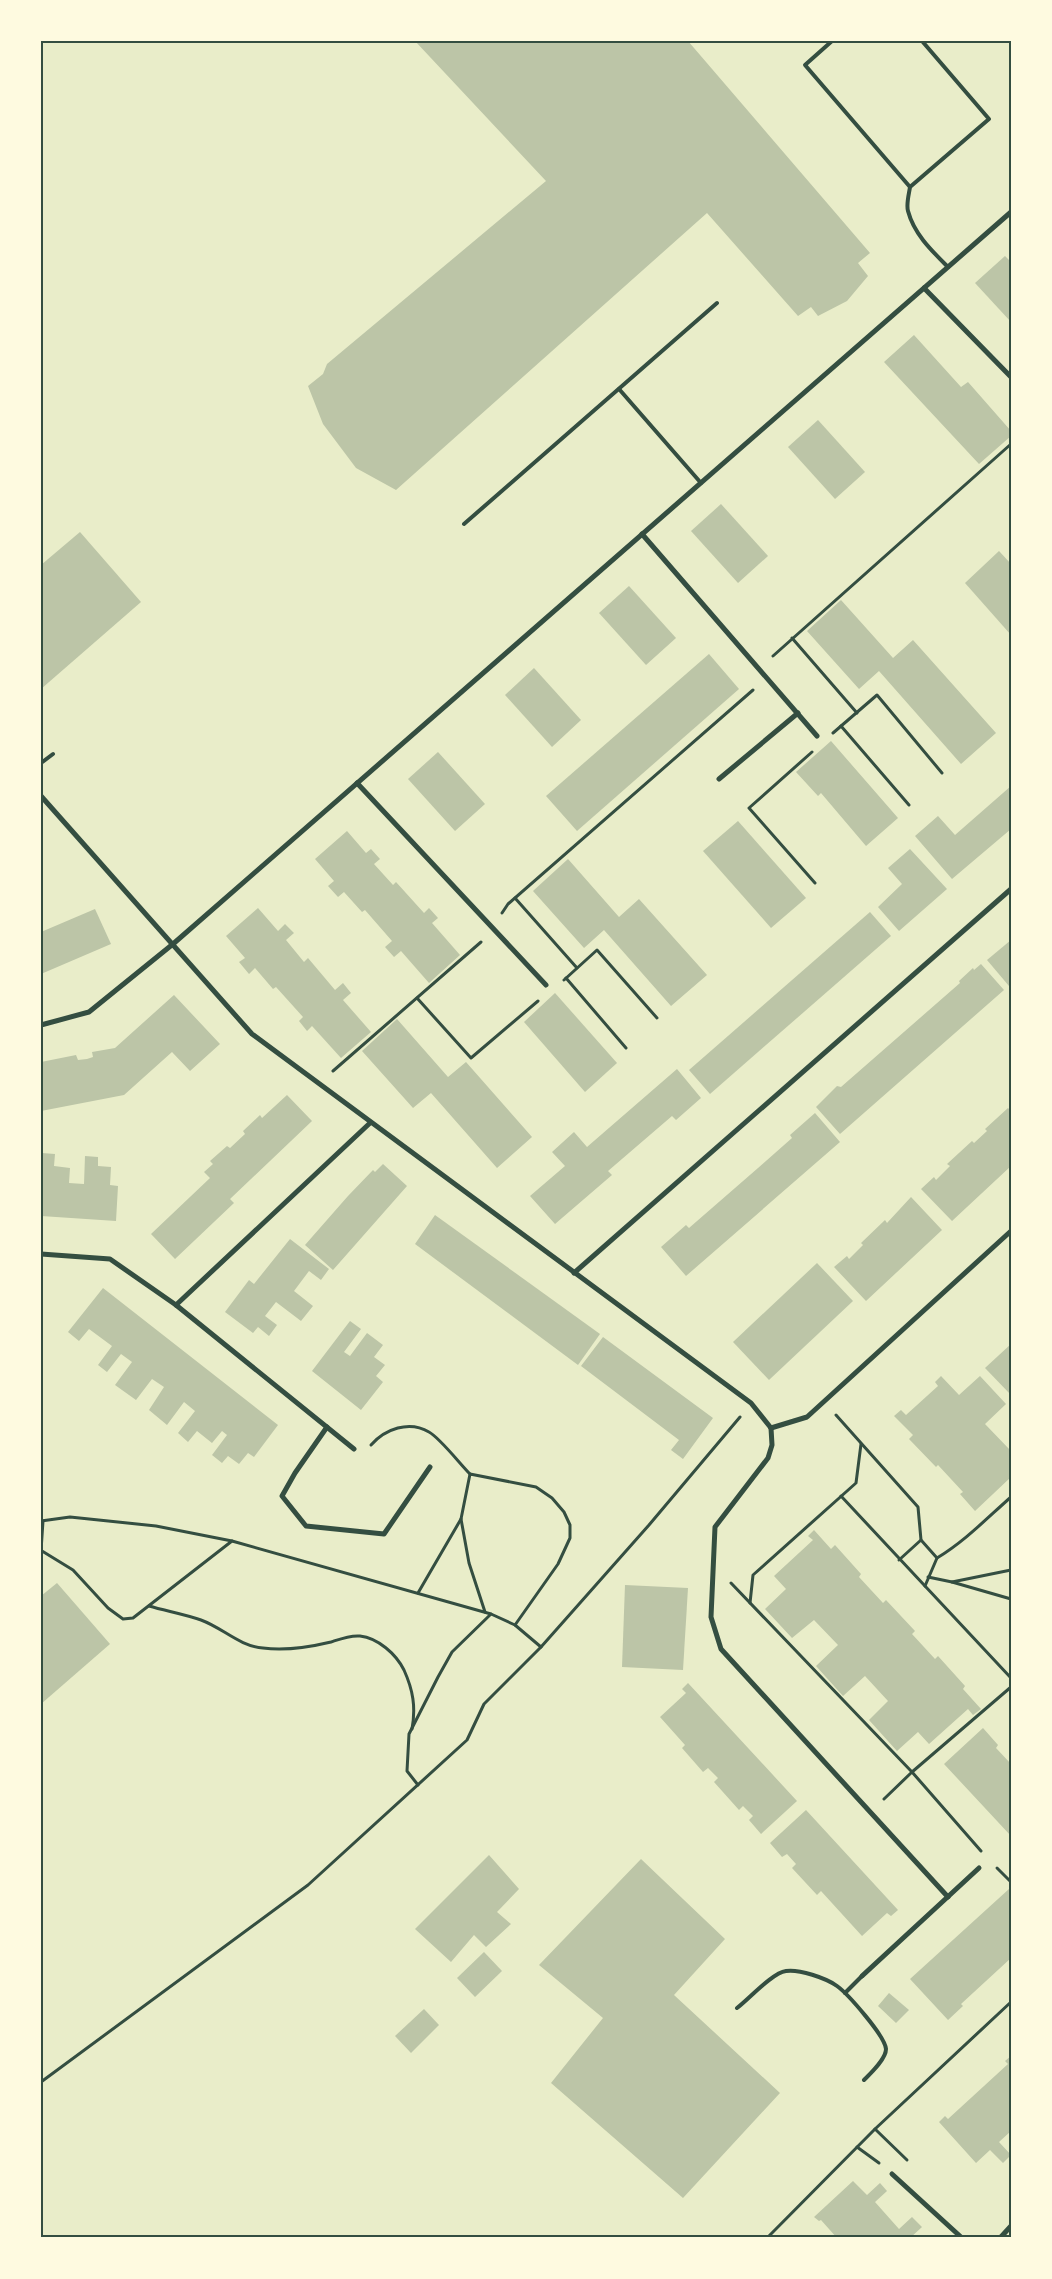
<svg xmlns="http://www.w3.org/2000/svg" width="1052" height="2279" viewBox="0 0 1052 2279" font-family="Karla,sans-serif">
	<rect width="100%" height="100%" fill="#e9edc9"/>
	<g fill="#bcc5a7">
		<path d="M415,41H688L870,253L858,263L868,276L847,301L818,316L811,307L798,316L707,213L396,490L356,468L323,424L308,386L323,374L327,364L546,181Z"/>
		<path d="M1005,256L1011,262V322L975,283Z"/>
		<path d="M914,335L961,387L968,382L1011,431V436L979,464L884,362Z"/>
		<path d="M818,420L865,472L835,499L788,447Z"/>
		<path d="M721,504L768,556L738,583L691,531Z"/>
		<path d="M80,532L141,602L41,689V565Z"/>
		<path d="M999,551L1011,564V635L965,583Z"/>
		<path d="M629,586L676,638L646,665L599,613Z"/>
		<path d="M841,600L893,658L913,640L996,733L961,764L879,671L859,689L807,631Z"/>
		<path d="M709,654L739,689L577,831L546,796Z"/>
		<path d="M534,668L581,720L552,747L505,695Z"/>
		<path d="M831,741L898,818L866,846L821,793L818,796L796,772Z"/>
		<path d="M438,752L485,804L455,831L408,779Z"/>
		<path d="M1011,786V829L952,879L915,836L938,816L955,835Z"/>
		<path d="M738,821L806,898L771,928L703,851Z"/>
		<path d="M347,831L366,853L371,849L380,859L374,864L393,885L396,882L424,913L429,908L438,918L432,923L460,955L429,983L401,951L394,957L385,947L392,941L365,910L362,912L344,892L338,897L328,886L334,881L315,859Z"/>
		<path d="M910,849L947,889L899,931L878,907L902,884L888,868Z"/>
		<path d="M568,859L619,917L639,899L707,975L671,1006L604,930L584,948L533,891Z"/>
		<path d="M258,908L278,931L285,924L294,933L286,940L304,962L308,958L335,990L343,983L351,993L343,1000L371,1032L341,1058L312,1026L307,1031L299,1021L303,1017L276,987L273,989L255,968L249,974L239,962L245,958L226,936Z"/>
		<path d="M95,909L111,944L41,974V932Z"/>
		<path d="M870,912L891,936L710,1094L689,1070Z"/>
		<path d="M1011,940V984L1009,986L987,960Z"/>
		<path d="M981,964L1004,990L840,1134L816,1107L837,1086L841,1087L960,983L959,981L973,968L974,970Z"/>
		<path d="M555,993L617,1063L585,1092L524,1022Z"/>
		<path d="M174,995L220,1044L190,1071L172,1052L124,1095L41,1111V1062L76,1055L78,1060L87,1059L93,1057L92,1052L115,1048Z"/>
		<path d="M397,1019L448,1077L466,1062L532,1137L497,1168L431,1093L413,1108L362,1051Z"/>
		<path d="M677,1069L701,1098L676,1120L672,1116L608,1171L612,1175L555,1224L530,1196L565,1166L552,1152L574,1132L587,1147Z"/>
		<path d="M287,1095L312,1121L230,1199L234,1203L175,1259L151,1234L210,1178L204,1172L213,1164L210,1161L227,1146L230,1148L245,1134L243,1131L260,1115L262,1118Z"/>
		<path d="M1008,1108L1011,1111V1166L952,1221L921,1189L934,1177L936,1180L950,1166L947,1164L972,1141L974,1143L987,1131L985,1129Z"/>
		<path d="M815,1113L840,1142L686,1276L661,1247L686,1225L689,1228L758,1168L792,1138L790,1135Z"/>
		<path d="M42,1153L55,1154L54,1166L70,1168L69,1183L84,1184L85,1156L98,1157V1166L111,1167L110,1185L118,1186L116,1221L41,1216Z"/>
		<path d="M383,1164L407,1186L333,1270L305,1245L348,1196L373,1170L375,1172Z"/>
		<path d="M911,1197L942,1230L866,1301L834,1267L847,1256L849,1259L863,1245L861,1243L885,1220L887,1223Z"/>
		<path d="M435,1215L600,1334L578,1365L415,1244Z"/>
		<path d="M290,1239L329,1269L321,1280L309,1271L294,1291L313,1306L301,1321L276,1302L265,1316L277,1325L269,1336L258,1327L253,1333L225,1312L249,1280L254,1284Z"/>
		<path d="M817,1263L853,1301L769,1380L733,1342Z"/>
		<path d="M103,1288L278,1425L254,1457L248,1453L239,1464L228,1456L222,1463L212,1455L227,1435L222,1431L212,1443L197,1431L188,1442L178,1433L195,1411L184,1402L167,1425L149,1410L164,1387L152,1379L136,1400L115,1385L132,1362L121,1354L107,1372L98,1365L112,1346L89,1329L79,1341L68,1332Z"/>
		<path d="M350,1321L361,1329L344,1352L350,1356L367,1333L383,1345L374,1357L385,1365L376,1376L383,1382L361,1410L312,1371Z"/>
		<path d="M603,1337L713,1418L683,1459L671,1450L679,1440L581,1366Z"/>
		<path d="M1011,1344V1395L985,1368Z"/>
		<path d="M941,1376L959,1395L980,1376L1006,1404L985,1424L1010,1450L1011,1449V1477L975,1511L960,1494L963,1492L938,1465L936,1467L909,1439L913,1435L894,1416L901,1410L906,1415L938,1386L935,1382Z"/>
		<path d="M814,1530L831,1549L835,1545L861,1574L859,1577L883,1603L886,1600L915,1631L912,1634L935,1659L938,1656L965,1686L963,1689L981,1709L973,1715L968,1709L929,1744L918,1732L897,1751L869,1720L888,1701L865,1676L843,1696L816,1666L838,1645L814,1620L792,1638L765,1609L786,1589L774,1576L813,1540L808,1536Z"/>
		<path d="M57,1583L110,1644L41,1704V1596Z"/>
		<path d="M625,1585L688,1588L683,1670L622,1667Z"/>
		<path d="M688,1683L797,1801L761,1834L749,1820L753,1816L743,1806L739,1810L714,1782L718,1778L708,1768L703,1772L682,1748L685,1745L660,1717L686,1693L682,1689Z"/>
		<path d="M983,1728L998,1745L996,1748L1011,1764V1836L944,1764Z"/>
		<path d="M806,1810L898,1910L891,1916L887,1913L862,1936L821,1891L817,1895L792,1868L796,1864L787,1854L782,1857L770,1843Z"/>
		<path d="M489,1855L519,1889L497,1912L511,1924L486,1947L474,1935L451,1962L415,1929Z"/>
		<path d="M641,1859L725,1939L674,1995L780,2093L683,2198L551,2083L603,2018L539,1965Z"/>
		<path d="M1009,1889L1011,1891V1958L961,2004L963,2006L948,2020L910,1979Z"/>
		<path d="M484,1952L502,1971L475,1997L457,1978Z"/>
		<path d="M889,1993L909,2010L896,2023L878,2006Z"/>
		<path d="M424,2009L439,2025L411,2053L395,2036Z"/>
		<path d="M1011,2056V2131L999,2142L1011,2155L1003,2163L990,2150L976,2163L939,2122L945,2116L948,2119L1008,2064L1005,2061Z"/>
		<path d="M853,2181L867,2195L880,2183L887,2191L875,2202L899,2229L912,2217L922,2227L910,2238H837L821,2220L819,2221L814,2217Z"/>
	</g>
	<g fill="none" stroke-linecap="round" stroke-linejoin="round">
		<g stroke="#344e41" stroke-width="3">
			<path d="M792,638L857,713"/>
			<path d="M773,656L1011,444"/>
			<path d="M841,726L909,805"/>
			<path d="M833,733L877,695L942,773"/>
			<path d="M812,752L749,808L815,883"/>
			<path d="M515,898L577,968"/>
			<path d="M502,913L508,904L753,690"/>
			<path d="M566,978L626,1048"/>
			<path d="M564,980L597,950L657,1018"/>
			<path d="M417,998L471,1058L538,1001"/>
			<path d="M333,1071L481,942"/>
			<path d="M836,1415L918,1507L921,1540L937,1558L925,1586L1011,1678"/>
			<path d="M371,1445C385,1429 409,1420 429,1432C440,1438 460,1464 470,1474"/>
			<path d="M841,1496L925,1586"/>
			<path d="M41,1521L70,1517L156,1526L232,1541"/>
			<path d="M41,1551L43,1521"/>
			<path d="M42,1551L73,1570L108,1608L123,1619L133,1618L232,1541L491,1614L515,1625L541,1647"/>
			<path d="M937,1558C965,1541 986,1519 1011,1497"/>
			<path d="M899,1560L921,1540"/>
			<path d="M928,1577L952,1582L1011,1599"/>
			<path d="M952,1582L1011,1570"/>
			<path d="M731,1583L912,1772L884,1799"/>
			<path d="M418,1593L461,1519"/>
			<path d="M750,1603L753,1575L856,1483L861,1444"/>
			<path d="M149,1606C166,1611 184,1614 201,1620C223,1628 239,1646 263,1648C284,1651 310,1647 331,1642C340,1639 350,1635 360,1636C378,1638 396,1654 404,1670C413,1690 416,1707 412,1729"/>
			<path d="M485,1612L469,1563L461,1519L470,1474L536,1487L552,1498L564,1512L570,1525V1538L558,1564L515,1625"/>
			<path d="M418,1785L407,1771L409,1734L438,1677L452,1652L491,1614"/>
			<path d="M981,1851L912,1772L1011,1687"/>
			<path d="M997,1868L1011,1882"/>
			<path d="M41,2082L308,1885L467,1740L484,1704L541,1647L649,1525L740,1417"/>
			<path d="M875,2129L907,2160"/>
			<path d="M857,2147L879,2163"/>
			<path d="M767,2238L875,2129L1011,2002"/>
		</g>
		<g stroke="#344e41" stroke-width="4">
			<path d="M832,41L805,65L910,187"/>
			<path d="M922,41L989,119L910,187C909,194 906,204 908,211C914,234 932,251 948,267"/>
			<path d="M619,389L701,483"/>
			<path d="M464,524L717,303"/>
			<path d="M41,763L53,754"/>
			<path d="M845,1993L862,1976"/>
			<path d="M737,2008C749,1999 772,1973 786,1971C799,1969 826,1978 837,1986C848,1994 885,2036 886,2049C886,2059 871,2073 864,2080"/>
		</g>
		<g stroke="#344e41" stroke-width="5">
			<path d="M924,288L1011,377"/>
			<path d="M642,534L817,736"/>
			<path d="M719,779L798,713"/>
			<path d="M357,783L546,985"/>
			<path d="M41,796L252,1034L751,1403L771,1428"/>
			<path d="M41,1025L89,1012L173,944L1011,212"/>
			<path d="M41,1254L110,1259L176,1305L354,1449"/>
			<path d="M574,1273L1011,889"/>
			<path d="M176,1305L370,1123"/>
			<path d="M327,1427L295,1473L282,1496L306,1526L384,1534L430,1467"/>
			<path d="M771,1428L772,1445L768,1458L715,1527L711,1617L721,1649L948,1897"/>
			<path d="M771,1428L807,1417L1011,1231"/>
			<path d="M862,1976L979,1868"/>
			<path d="M892,2174L962,2238"/>
			<path d="M1000,2238L1011,2226"/>
		</g>
	</g>
	<rect width="1052" height="2279" fill="none" stroke="#fefae0" stroke-width="85"/>
	<rect x="42" y="42" width="968" height="2194" fill="none" stroke="#344e41" stroke-width="2"/>
</svg>
